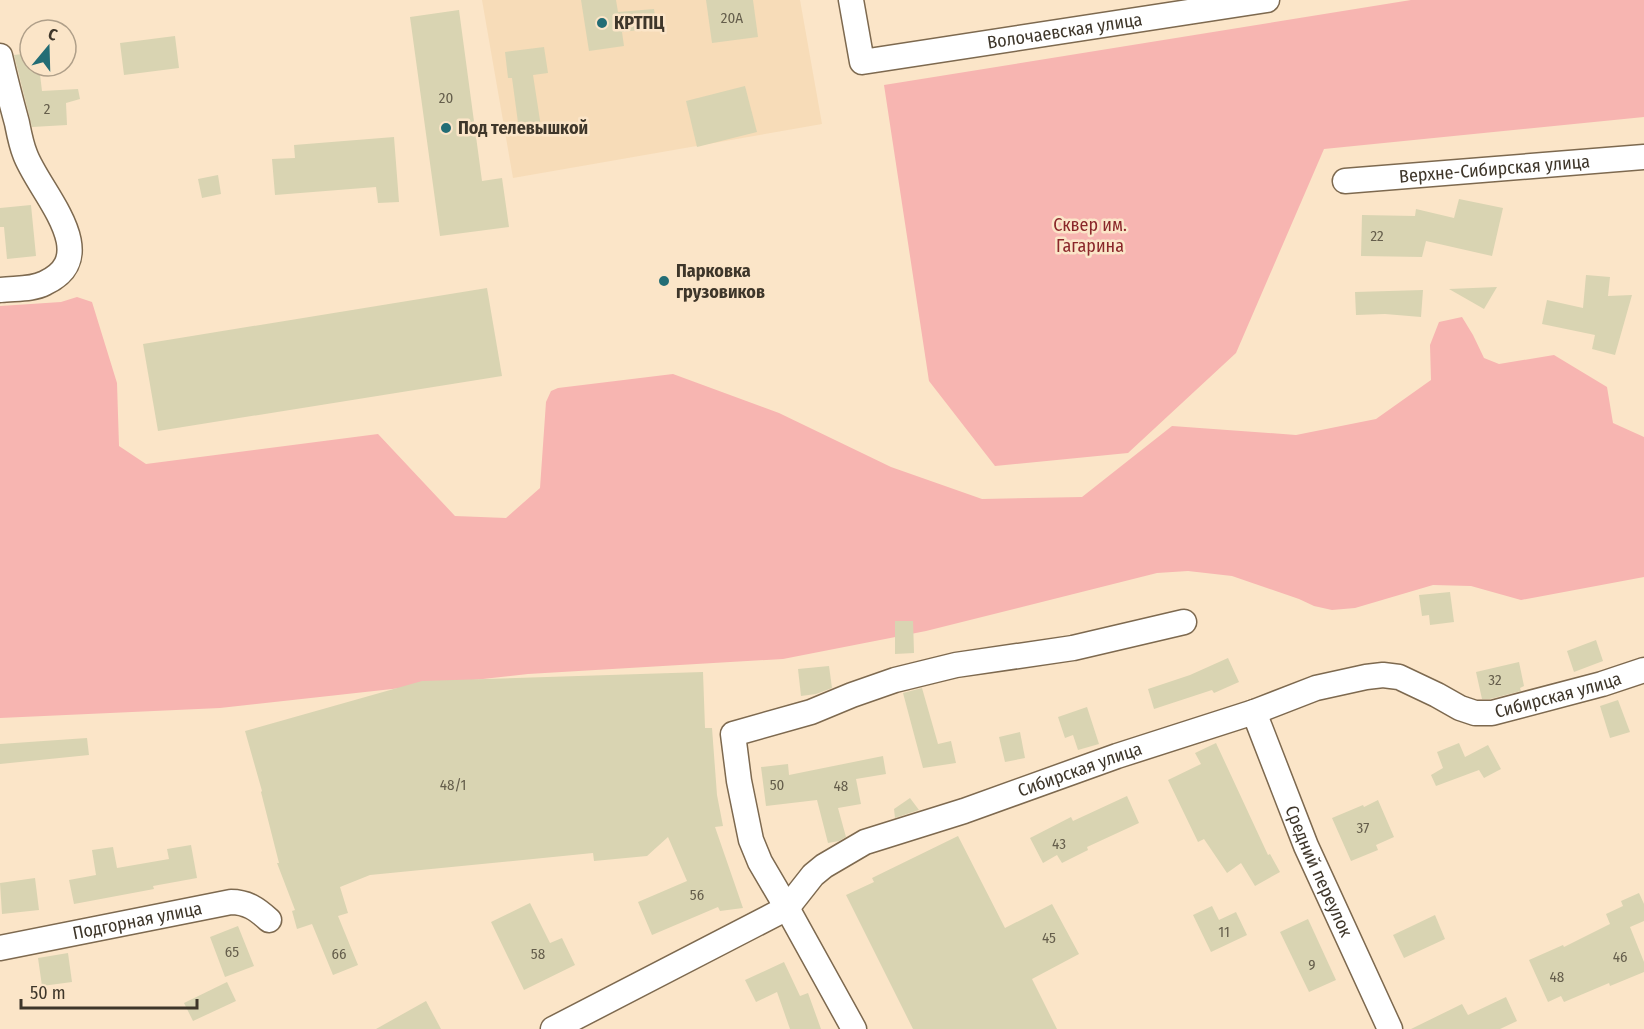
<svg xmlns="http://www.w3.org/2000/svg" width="1644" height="1029" viewBox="0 0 1644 1029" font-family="'Fira Sans Condensed',sans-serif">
	<rect width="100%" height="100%" fill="#fbe5c8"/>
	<path fill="#f7dcb8" d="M482,0H800L822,124L513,178Z"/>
	<g fill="#f7b5b1">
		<path d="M1411,0H1644V117L1324,149L1236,353L1128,453L995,466L929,381L884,85Z"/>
		<path d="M77,297L92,302L117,383L119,446L146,464L378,434L455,516L506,518L540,488L546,402L551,391L558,388L673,374L779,413L891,467L982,499L1082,497L1172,426L1296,435L1376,419L1431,380L1430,345L1439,322L1462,317L1473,335L1484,358L1499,364L1554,355L1607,387L1613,423L1644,437V577L1521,600L1471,586L1433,585L1355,608L1332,610L1314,606L1299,599L1232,576L1188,571L1157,573L926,631L783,659L528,674L220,708L0,718V306L61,302Z"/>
	</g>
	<g fill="#d9d4b2">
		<path d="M581,0H616L618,12L654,9L657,28L622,32L624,46L589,51Z"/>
		<path d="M706,0H753L758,37L712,43Z"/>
		<path d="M459,10L482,181L502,178L509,227L440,236L410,17Z"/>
		<path d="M175,36L179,68L124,75L120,43Z"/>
		<path d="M544,47L548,73L533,75L541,127L519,130L512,78H508L505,52Z"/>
		<path d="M30,53V66H39L42,91L78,89L80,99L66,103L67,125L32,127L14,55Z"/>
		<path d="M745,86L757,132L697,147L686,101Z"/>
		<path d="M394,137L399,202L378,203L376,187L275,195L272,159L295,158L294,145Z"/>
		<path d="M218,175L221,194L202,198L198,179Z"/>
		<path d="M1459,199L1503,208L1492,256L1426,241L1422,257L1361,256L1362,215L1415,216L1416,209L1454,218Z"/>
		<path d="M31,205L36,256L7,259L4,227H0V208Z"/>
		<path d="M1586,275L1610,277L1608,296L1632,295L1615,355L1592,349L1595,335L1542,324L1547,300L1583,308Z"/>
		<path d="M1497,287L1484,309L1449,289Z"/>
		<path d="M487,288L502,376L158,431L143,344Z"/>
		<path d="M1423,290L1421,317L1385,314L1356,315L1355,292Z"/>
		<path d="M1450,592L1454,622L1430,625L1429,615L1422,616L1419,595Z"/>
		<path d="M895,621H913L914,653L895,654Z"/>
		<path d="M1596,640L1603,661L1574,672L1567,651Z"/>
		<path d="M1228,658L1239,682L1214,693L1212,690L1154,709L1148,689L1190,675Z"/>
		<path d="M1519,662L1524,686L1520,688L1521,691L1490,699H1482L1476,672Z"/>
		<path d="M829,666L832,688L816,694L801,696L798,669Z"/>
		<path d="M703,672L705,728H712L717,795L723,826L715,827L743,908L720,911L718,907L652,935L638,902L687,881L668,837L647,856L594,861L593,853L370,875L340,887L348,913L338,916L358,965L333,975L312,924L297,929L292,911L295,910L277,863H279L261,792L262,791L245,731L422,681Z"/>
		<path d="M922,688L938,744L951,741L956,763L923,768L903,693Z"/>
		<path d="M1618,700L1630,732L1610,738L1600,706Z"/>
		<path d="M1087,707L1099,744L1078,750L1073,735L1065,738L1058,717Z"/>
		<path d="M1020,732L1025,758L1005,762L999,737Z"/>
		<path d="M87,738L89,755L0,764V744Z"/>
		<path d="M1216,743L1268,855L1270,854L1280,872L1255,886L1241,863L1227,873L1204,839L1198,842L1168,780L1201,764L1195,753Z"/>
		<path d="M1459,743L1465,757L1488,745L1501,769L1484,778L1479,770L1436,786L1431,775L1443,768L1437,752Z"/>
		<path d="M883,756L886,774L856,779L861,804L838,808L846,837L839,841L828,843L817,800L766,806L761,767L788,764L789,775Z"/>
		<path d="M1127,796L1139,823L1087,847L1088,850L1062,863L1057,855L1043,863L1030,838L1071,817L1073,821Z"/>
		<path d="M910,798L919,810L895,818L894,809Z"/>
		<path d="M1378,800L1394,837L1376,845L1378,850L1351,861L1332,818L1363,805L1364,807Z"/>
		<path d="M958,836L1005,928L1052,904L1079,954L1032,979L1057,1029H913L846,895L874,882L872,878Z"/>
		<path d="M191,845L197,878L153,886L154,889L74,904L69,880L96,875L92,850L113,847L117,868L169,859L167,849Z"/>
		<path d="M35,878L39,910L2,914L0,883Z"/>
		<path d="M1639,893L1644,904V921L1630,927L1644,962V972L1610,986L1609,983L1564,1002L1561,996L1548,1002L1529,960L1563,945L1564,947L1610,924L1606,914L1623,906L1621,901Z"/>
		<path d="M530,903L550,943L562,938L575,965L524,990L491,922Z"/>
		<path d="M1212,906L1219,920L1236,912L1247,935L1211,952L1193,915Z"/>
		<path d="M1435,915L1445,939L1404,958L1393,935Z"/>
		<path d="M1308,919L1336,980L1309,992L1280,932Z"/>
		<path d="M238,926L254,966L225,977L210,937Z"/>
		<path d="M68,953L72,982L42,986L38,958Z"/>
		<path d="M784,962L800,996L808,993L821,1029H790L777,992L756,1002L745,980Z"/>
		<path d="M227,982L236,1001L193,1021L184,1003Z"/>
		<path d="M1506,997L1517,1021L1500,1029H1411L1462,1004L1468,1015Z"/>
		<path d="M426,1001L441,1029H376Z"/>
	</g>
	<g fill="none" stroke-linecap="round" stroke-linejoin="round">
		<defs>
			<g id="minor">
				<path id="s1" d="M851,0L862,62L1267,0"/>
				<path d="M0,56C5,78 11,101 17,123C19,133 21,144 25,154C38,191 105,255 45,283C32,290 14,288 0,290"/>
				<path id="s2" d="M1345,181L1644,157"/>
				<path id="s3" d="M1254,712L1306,846L1390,1029"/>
				<path id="s4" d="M0,948L231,902C247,902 257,909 269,920"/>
				<path id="s5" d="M553,1029L787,908L813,875L824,866L865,842L964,811L1117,756L1254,712L1316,688L1366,677L1383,675L1399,677L1437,695L1460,708L1475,713H1492L1602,684L1644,670"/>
				<path d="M854,1029L787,908L760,862L751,840L739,781L733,734L811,712L852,695L895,680L956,665L1073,648L1184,622"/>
			</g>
		</defs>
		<use href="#minor" stroke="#7d694f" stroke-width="27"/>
		<use href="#minor" stroke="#fff" stroke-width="24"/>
	</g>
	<g fill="#236d75" stroke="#fbe5c8" stroke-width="2">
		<circle cx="602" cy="23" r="6"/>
		<circle cx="446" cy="128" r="6"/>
		<circle cx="664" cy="281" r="6"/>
	</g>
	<g text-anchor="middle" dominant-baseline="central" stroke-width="5" stroke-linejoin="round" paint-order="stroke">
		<g font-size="15" fill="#655e4c">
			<text x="732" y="18">20А</text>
			<text x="446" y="98">20</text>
			<text x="47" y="109">2</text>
			<text x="1377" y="236">22</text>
			<text x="1495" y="680">32</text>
			<text x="453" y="785">48/1</text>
			<text x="777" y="785">50</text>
			<text x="841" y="786">48</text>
			<text x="1363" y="828">37</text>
			<text x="1059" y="844">43</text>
			<text x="697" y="895">56</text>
			<text x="1224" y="932">11</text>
			<text x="1049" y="938">45</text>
			<text x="232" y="952">65</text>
			<text x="339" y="954">66</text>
			<text x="538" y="954">58</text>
			<text x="1620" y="957">46</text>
			<text x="1312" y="965">9</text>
			<text x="1557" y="977">48</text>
		</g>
		<g font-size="18" font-weight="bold" fill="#3e362a" stroke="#fbe5c8" text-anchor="start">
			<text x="614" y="23">КРТПЦ</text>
			<text x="458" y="128">Под телевышкой</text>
			<text x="676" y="271">Парковка<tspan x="676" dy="21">грузовиков</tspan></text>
		</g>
		<g font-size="18" fill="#3e362a" stroke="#fbe5c8">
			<text stroke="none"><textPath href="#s1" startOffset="268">Волочаевская улица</textPath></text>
			<text stroke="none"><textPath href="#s2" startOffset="150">Верхне-Сибирская улица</textPath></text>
			<text stroke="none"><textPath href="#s5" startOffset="1098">Сибирская улица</textPath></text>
			<text stroke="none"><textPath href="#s5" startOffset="594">Сибирская улица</textPath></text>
			<text stroke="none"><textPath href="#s3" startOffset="172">Средний переулок</textPath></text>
			<text stroke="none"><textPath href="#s4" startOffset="140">Подгорная улица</textPath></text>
		</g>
		<g font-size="18" fill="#8a272a" stroke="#fbe5c8">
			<text x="1090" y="225">Сквер им.<tspan x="1090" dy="21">Гагарина</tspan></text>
		</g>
	</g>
	<g transform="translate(48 48) rotate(19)"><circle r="28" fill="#fbe5c8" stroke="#af9f89" stroke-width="1.5"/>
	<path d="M0-4.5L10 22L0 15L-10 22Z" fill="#236d75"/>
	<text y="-9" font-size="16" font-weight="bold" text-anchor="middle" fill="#3e362a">С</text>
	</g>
	<path d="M21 999v9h176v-9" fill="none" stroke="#3e362a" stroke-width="3"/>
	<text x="30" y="999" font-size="18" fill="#3e362a" stroke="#fbe5c8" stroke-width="4.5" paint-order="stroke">50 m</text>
</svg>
